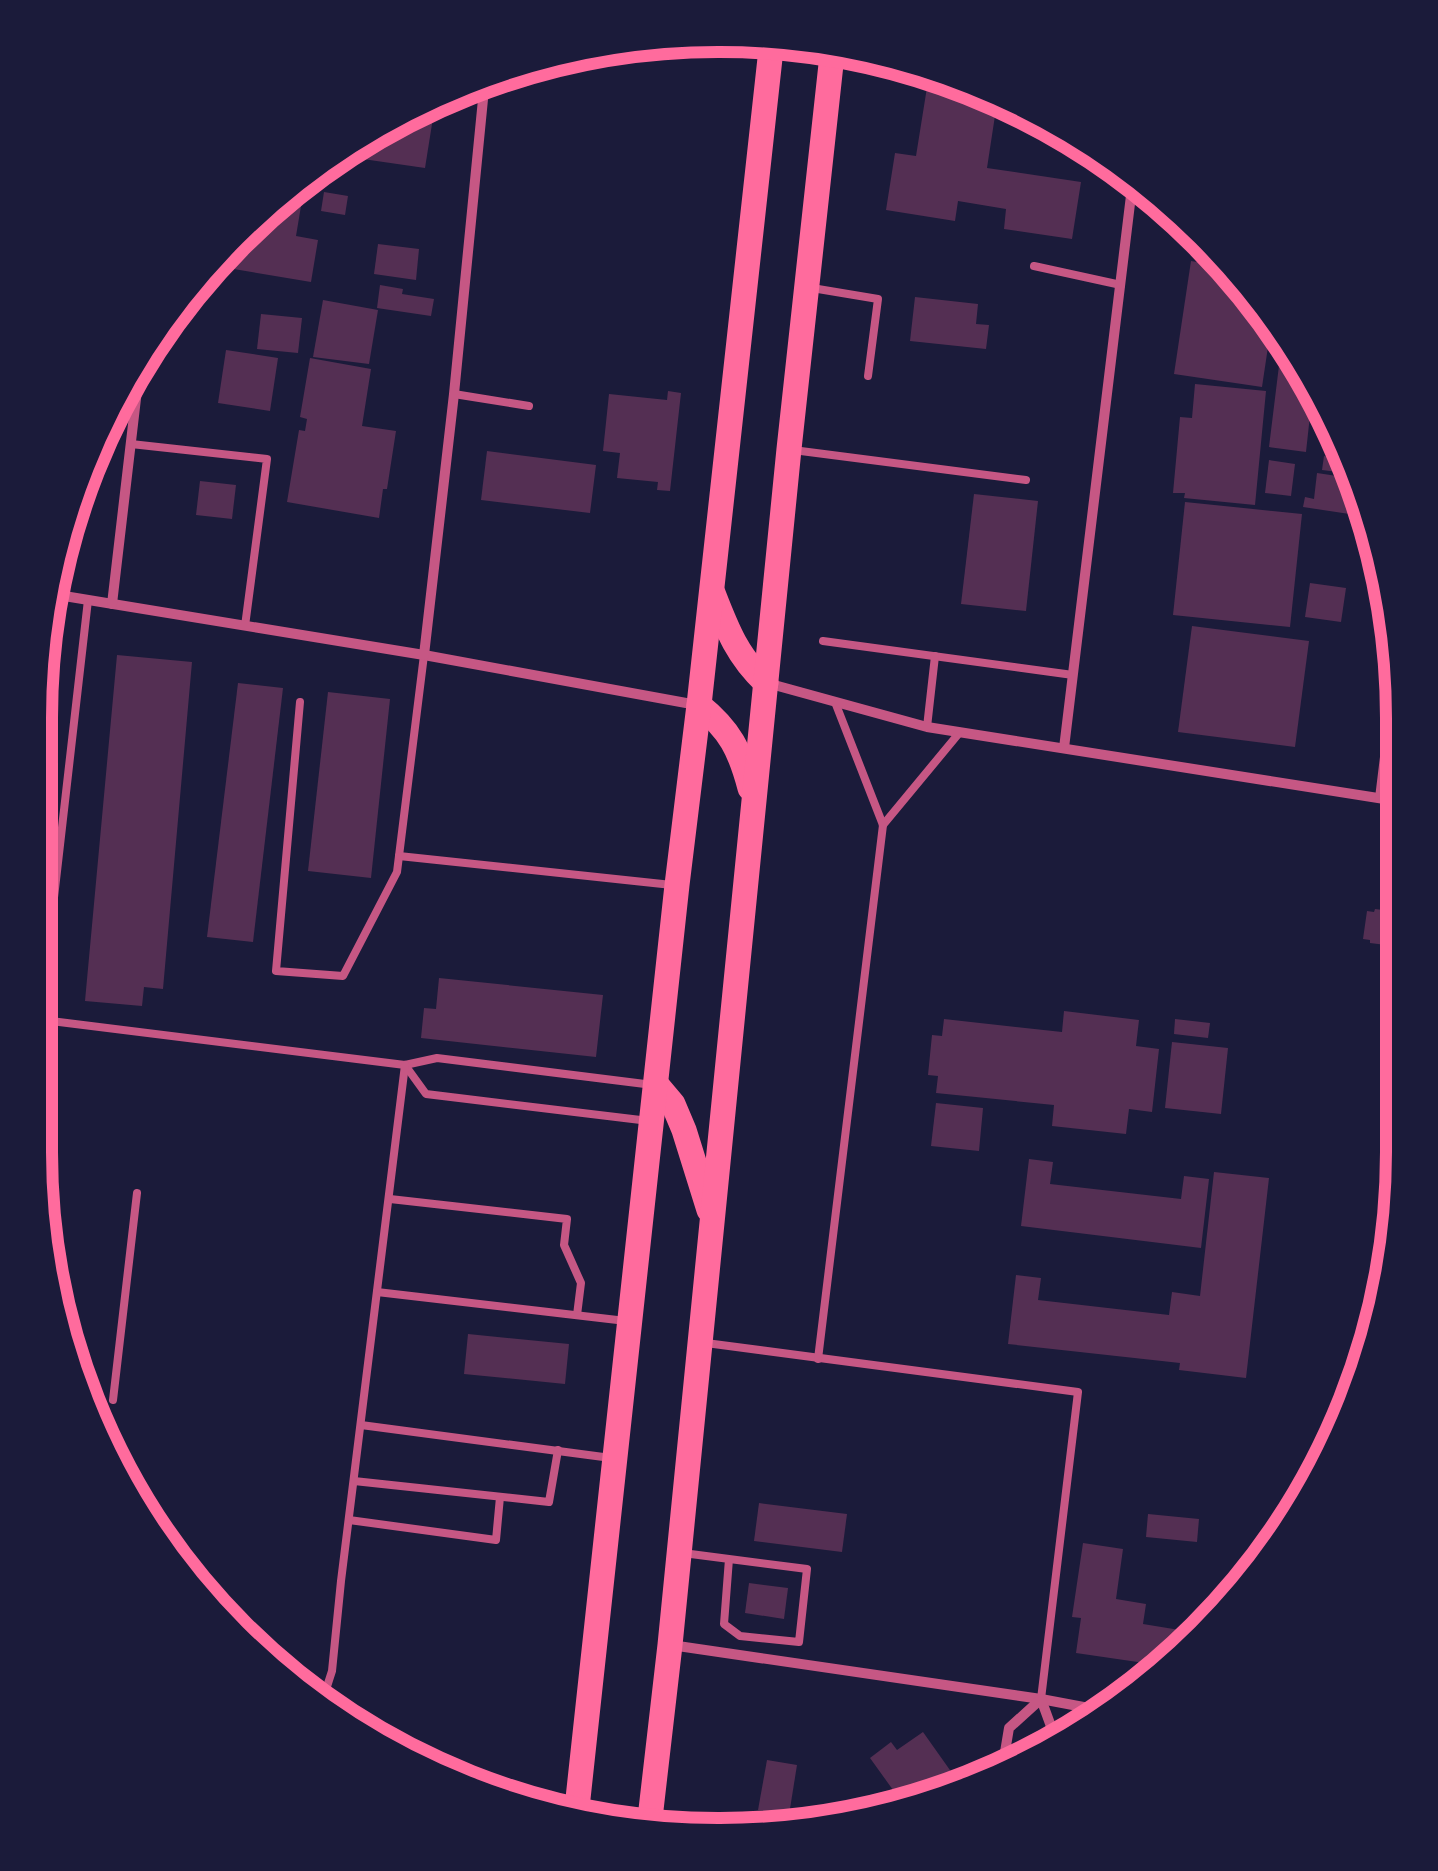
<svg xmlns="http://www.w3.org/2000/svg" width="1438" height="1871" viewBox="0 0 1438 1871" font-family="'Noto Sans',sans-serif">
	<rect width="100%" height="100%" fill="#1b1b3a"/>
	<g fill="#542f53">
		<path d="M928,81L988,91L998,96L987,168L1081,182L1072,239L1004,229L1006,209L958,201L955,221L886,210L895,153L916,156Z"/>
		<path d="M436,99L425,168L342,156L343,148Z"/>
		<path d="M305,182L296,236L318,240L311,282L216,266Z"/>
		<path d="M324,192L348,196L345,215L321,211Z"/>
		<path d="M378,244L419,249L416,280L374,274Z"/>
		<path d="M1191,261L1228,267L1272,320L1262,387L1174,374Z"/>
		<path d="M380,285L403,289L402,294L434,299L431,316L377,308Z"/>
		<path d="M915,297L978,304L976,324L989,325L986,349L910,341Z"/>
		<path d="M323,300L378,310L369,364L313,357Z"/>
		<path d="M261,314L302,318L298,353L257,349Z"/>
		<path d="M1283,333L1317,398L1312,397L1306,452L1269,447Z"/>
		<path d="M226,350L278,358L270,411L218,403Z"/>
		<path d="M310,358L371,369L362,426L396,431L387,489H383L379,518L287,502L299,430L305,431L307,419L300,417Z"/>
		<path d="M1195,384L1266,391L1255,505L1184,498L1185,493H1173L1180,417L1192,418Z"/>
		<path d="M668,391L681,393L670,491L657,490L658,482L617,478L620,453L603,451L609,394L667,400Z"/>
		<path d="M487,451L596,465L590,513L481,500Z"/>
		<path d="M1324,456L1347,460L1346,473L1322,470Z"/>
		<path d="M1269,460L1295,464L1291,496L1265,493Z"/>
		<path d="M1317,473L1357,479L1360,485L1356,515L1303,507L1305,497L1314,499Z"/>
		<path d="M84,475L79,531L65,530L71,500Z"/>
		<path d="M200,481L236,485L232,519L196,515Z"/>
		<path d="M974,494L1038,501L1026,611L961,604Z"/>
		<path d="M1185,502L1302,514L1290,627L1173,615Z"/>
		<path d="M1310,583L1346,588L1341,622L1305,617Z"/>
		<path d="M1192,626L1309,641L1295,747L1178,732Z"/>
		<path d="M117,655L192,662L163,989L144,987L142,1006L85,1001Z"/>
		<path d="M238,683L283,688L253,942L207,937Z"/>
		<path d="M328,692L390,699L371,878L308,871Z"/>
		<path d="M1392,903L1397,904V956L1384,954L1386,945L1370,943V940L1363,939L1367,911L1374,912L1375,909L1391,911Z"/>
		<path d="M439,978L603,995L596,1057L421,1038L424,1008L436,1009Z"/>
		<path d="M1064,1011L1139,1020L1136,1046L1159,1049L1152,1112L1129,1109L1126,1134L1052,1126L1054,1105L936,1093L938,1076L928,1075L932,1035L942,1036L944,1019L1062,1032Z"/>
		<path d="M1175,1019L1210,1023L1208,1038L1174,1034Z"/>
		<path d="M1172,1042L1228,1048L1221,1114L1165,1108Z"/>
		<path d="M936,1103L983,1108L979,1151L931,1146Z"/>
		<path d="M1029,1159L1053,1162L1050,1184L1181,1199L1184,1176L1209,1179L1201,1248L1021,1226Z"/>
		<path d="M1214,1172L1269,1178L1246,1378L1179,1370L1180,1363L1008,1344L1016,1275L1041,1278L1038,1300L1169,1315L1172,1292L1200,1296Z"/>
		<path d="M468,1334L569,1344L565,1384L464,1374Z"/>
		<path d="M759,1503L847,1514L842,1552L754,1541Z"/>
		<path d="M1148,1514L1199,1519L1197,1542L1146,1537Z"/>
		<path d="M1265,1531L1286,1534L1264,1561H1261Z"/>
		<path d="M1083,1543L1123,1549L1116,1599L1146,1604L1143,1624L1204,1634L1165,1666L1076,1653L1081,1618L1072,1617Z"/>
		<path d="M749,1583L788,1588L784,1619L745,1613Z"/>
		<path d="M923,1732L957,1780L936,1795L906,1808L870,1758L891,1742L897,1750Z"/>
		<path d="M767,1760L797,1765L789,1815L758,1810Z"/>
	</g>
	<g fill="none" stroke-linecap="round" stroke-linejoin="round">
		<g stroke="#c65784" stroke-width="8">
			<path d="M836,49L866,52"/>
			<path d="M1034,266L1121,285"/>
			<path d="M812,288L878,299L868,376"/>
			<path d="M454,394L529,406"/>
			<path d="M131,444L267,459L245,626"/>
			<path d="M793,450L1026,480"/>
			<path d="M823,641L1073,675"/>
			<path d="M300,702L276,971L343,976L397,872L424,655"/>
			<path d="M927,727L935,656"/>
			<path d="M883,825L960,732"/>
			<path d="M399,856L672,885"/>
			<path d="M35,1019L405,1065L437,1058L653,1085"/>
			<path d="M40,1020L88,600"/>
			<path d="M405,1065L426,1094L649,1121"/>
			<path d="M390,1199L567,1219L564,1245L581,1283L577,1315"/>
			<path d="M377,1292L626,1321"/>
			<path d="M706,1343L1078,1392L1041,1699"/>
			<path d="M818,1359L883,825L835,702"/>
			<path d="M113,1400L137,1193"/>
			<path d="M361,1425L611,1458"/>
			<path d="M354,1481L549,1502L558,1450"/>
			<path d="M349,1520L496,1540L500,1497"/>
			<path d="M683,1553L807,1569L799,1642L740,1636L724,1624L729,1559"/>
			<path d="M322,1702L332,1671L341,1581L405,1065"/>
		</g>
		<g stroke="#c65784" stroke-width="10">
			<path d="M52,594L424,655L697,705"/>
			<path d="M112,604L139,373"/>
			<path d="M424,655L454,394L485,79"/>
			<path d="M767,683L927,727L1397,801"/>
			<path d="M1064,748L1133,179"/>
			<path d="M1380,798L1397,659"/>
			<path d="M671,1645L1041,1699L1110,1712"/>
			<path d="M1003,1764L1009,1728L1041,1699L1056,1740"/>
		</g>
		<g stroke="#ff6b9d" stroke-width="25">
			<path d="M713,593C727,629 737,656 766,683"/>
			<path d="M699,705C730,730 740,750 750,788"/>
			<path d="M657,1085L673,1104L684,1130L709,1210"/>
			<path d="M576,1817L677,885L699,705L772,40"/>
			<path d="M649,1827L670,1645L789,449L833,46"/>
		</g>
	</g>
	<path d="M0 0H1438V1871H0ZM718 52H720A666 666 0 0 1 1386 718V1152A666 666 0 0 1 720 1818H718A666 666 0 0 1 52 1152V718A666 666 0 0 1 718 52Z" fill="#1b1b3a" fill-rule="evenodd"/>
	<path fill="none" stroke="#ff6b9d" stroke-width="12" d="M718 52H720A666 666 0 0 1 1386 718V1152A666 666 0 0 1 720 1818H718A666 666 0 0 1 52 1152V718A666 666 0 0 1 718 52Z"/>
</svg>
